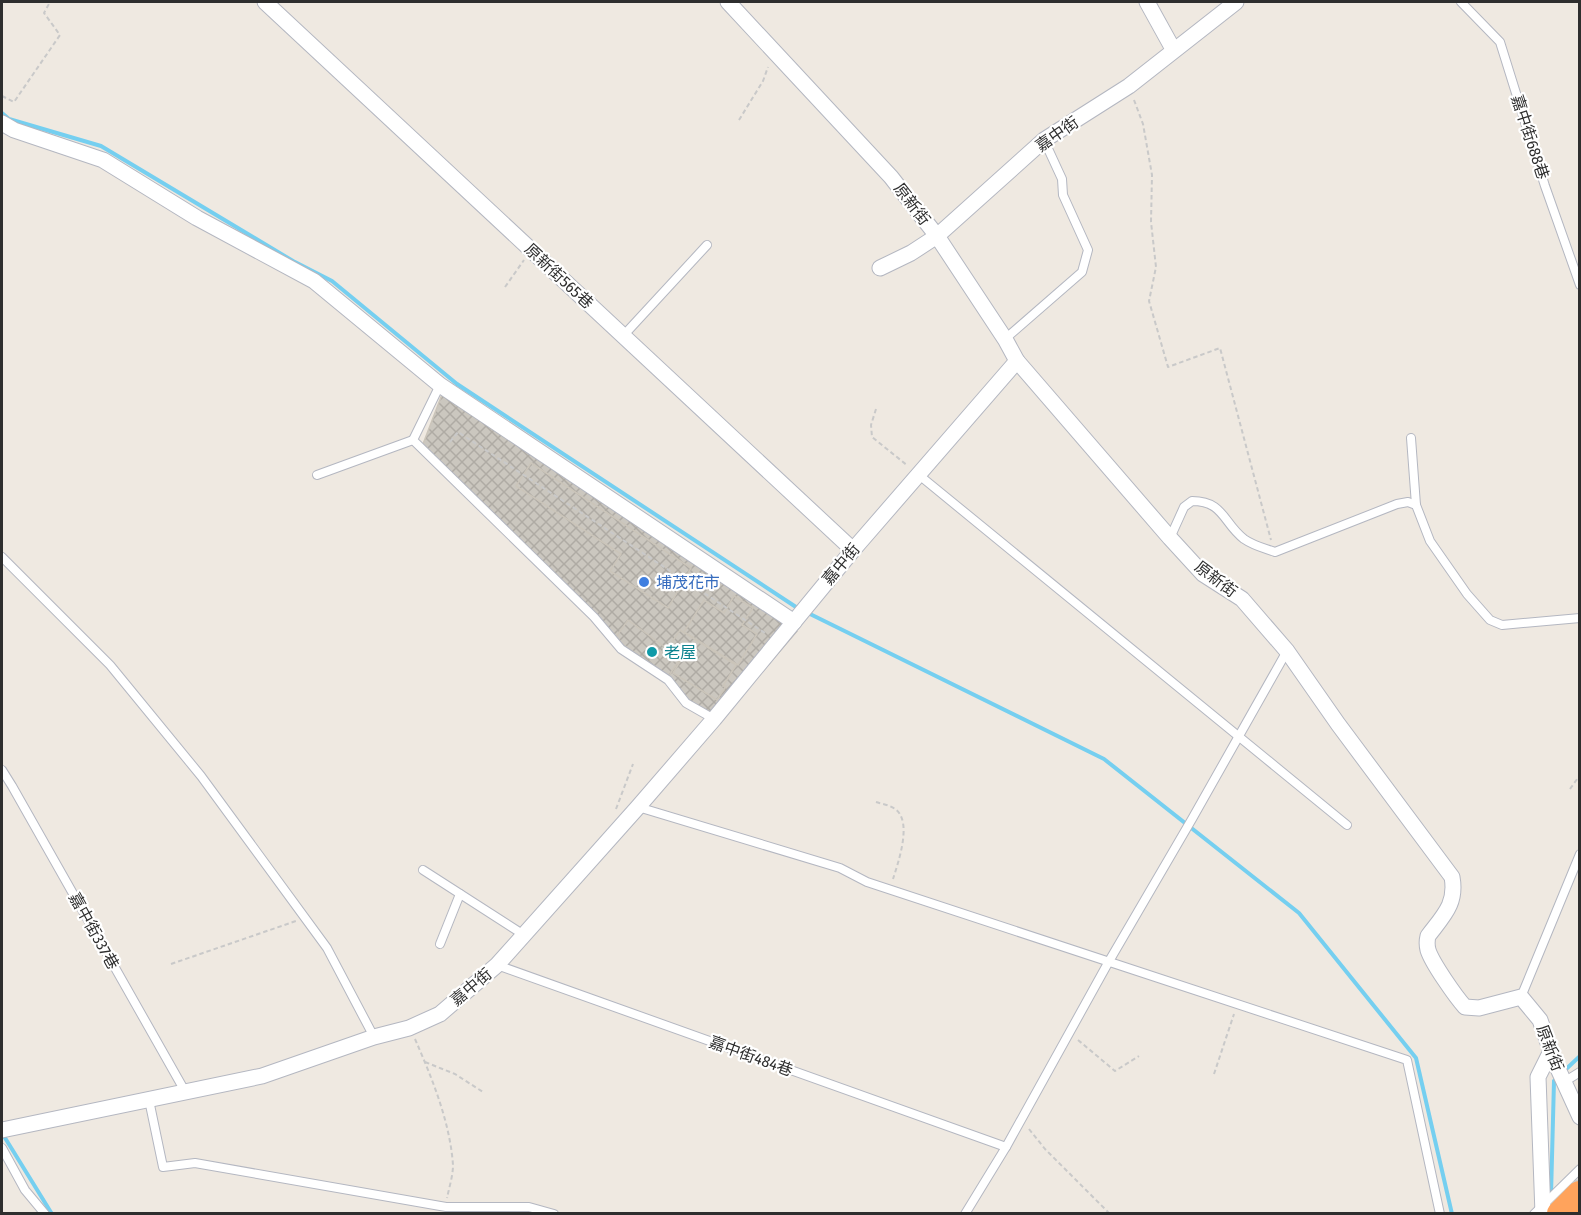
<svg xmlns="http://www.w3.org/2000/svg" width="1581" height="1215" viewBox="0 0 1581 1215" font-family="'Fira Sans Condensed','Noto Sans TC',sans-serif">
	<defs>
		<pattern id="building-cross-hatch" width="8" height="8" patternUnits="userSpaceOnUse" patternTransform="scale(1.5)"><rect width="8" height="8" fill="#cbc7bf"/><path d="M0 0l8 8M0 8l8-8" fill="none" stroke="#afaba4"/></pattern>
	</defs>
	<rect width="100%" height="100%" fill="#efe9e1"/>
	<path fill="#0003" d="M456,401L798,631L722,720Z"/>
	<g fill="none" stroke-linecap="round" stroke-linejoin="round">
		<g stroke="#75cff0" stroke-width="4">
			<path d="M2,113L9,119L101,146L293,261L332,281L457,384L799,609"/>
			<path d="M806,612L1104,759L1299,913L1416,1058L1452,1214"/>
			<path d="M1563,1072L1580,1056"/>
			<path d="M2,1133L52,1214"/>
			<path d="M1551,1195L1554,1081L1558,1077"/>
		</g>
	</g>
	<g fill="url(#building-cross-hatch)" stroke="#cbc5ba" stroke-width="1.5">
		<path d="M443,392L787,623L709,714L686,702L669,678L623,647L423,444Z"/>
		<path d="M531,463L691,568L668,608L610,571L621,554L516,486Z"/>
		<path d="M734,596L753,608L742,625L757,634L738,665L684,632L704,600L724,613Z"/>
		<path d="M628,620L680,658L669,676L624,645L616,637Z"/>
		<path d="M680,630L736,665L723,686H726L717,700L673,673L682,658L668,648Z"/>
	</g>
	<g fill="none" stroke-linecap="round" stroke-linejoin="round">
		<defs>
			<g id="lane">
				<path d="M1461,2L1500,42L1545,186L1580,285"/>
				<path d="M623,336L707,245"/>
				<path d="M1005,339L1082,272L1088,250L1063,195L1062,179L1044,140"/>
				<path d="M440,385L413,440L594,617L621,649L668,680L686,703L714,719"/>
				<path d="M1411,438L1416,505"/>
				<path d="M317,475L413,440"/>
				<path d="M919,475L1347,825"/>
				<path d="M1170,538L1184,507L1192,501C1224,501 1223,523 1244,539C1254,546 1264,548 1275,552L1397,504L1408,502L1416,505L1430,541L1467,594L1490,620L1502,625L1580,618"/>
				<path d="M2,557L110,665L201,776L327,948L374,1037"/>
				<path d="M2,770L12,786L186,1093"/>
				<path d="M638,807L840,868L867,882L1407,1060L1440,1214"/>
				<path d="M423,870L524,935"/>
				<path d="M440,944L460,894"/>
				<path d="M497,965L1006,1147"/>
				<path d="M1521,997L1580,854"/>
				<path d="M1564,1082L1580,1072"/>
				<path d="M149,1100L163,1167L195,1163L446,1207H529L554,1214"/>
				<path d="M2,1148L25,1190L45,1214"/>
				<path d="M965,1214L1006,1147L1108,963L1192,819L1287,651"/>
				<path d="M1534,1214L1580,1169"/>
			</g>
			<g id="street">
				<path d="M265,2L853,550"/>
				<path d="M728,2L891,177L937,236L1005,339L1017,361L1170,538L1203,574L1242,599L1287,651L1338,724L1452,877C1457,904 1443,916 1428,936C1427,940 1427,946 1428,950C1432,963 1456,997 1465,1007L1479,1008L1521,997L1540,1020L1554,1060L1580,1117"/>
				<path d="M1147,2L1173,49"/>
				<path d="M2,123L14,130L103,160L197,218L314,281L440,385L794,622"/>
				<path d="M880,268L911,253L937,236L1044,140L1129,86L1236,2"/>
				<path d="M2,1130L262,1076L374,1037L409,1028L440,1014L497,965L638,807L714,719L853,550L1017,361"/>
				<path d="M1543,1214L1538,1077L1551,1051"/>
			</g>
			<path id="highway" d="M1561,1214L1580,1195"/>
		</defs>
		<use href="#lane" stroke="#b4b7c1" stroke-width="10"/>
		<use href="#street" stroke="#b4b7c1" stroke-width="17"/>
		<use href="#highway" stroke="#c9c9c9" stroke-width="31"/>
		<g stroke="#c9c9c9" stroke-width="2" stroke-dasharray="4.5 3" stroke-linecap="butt">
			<path d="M2,96L14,102L60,35L44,13L50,2"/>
			<path d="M1134,100L1143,124L1152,175L1151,222L1156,267L1149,301L1168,367L1220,348L1271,540"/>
			<path d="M739,120L763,81L768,67"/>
			<path d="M505,287L524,260"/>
			<path d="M876,409L871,425L872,437L908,466"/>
			<path d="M450,442L458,432L765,633"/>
			<path d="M1570,789L1580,775"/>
			<path d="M876,802C882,804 890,805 895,809C913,821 898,863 893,879"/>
			<path d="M616,809L633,764"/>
			<path d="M171,964L296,921"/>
			<path d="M415,1039C432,1078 450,1122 453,1165C453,1176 449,1188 447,1198"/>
			<path d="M1078,1040L1115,1071L1139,1056"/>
			<path d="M425,1062L455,1074L483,1092"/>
			<path d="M1214,1074L1234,1014"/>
			<path d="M1029,1129L1045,1149L1110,1214"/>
		</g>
		<use href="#lane" stroke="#fff" stroke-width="8"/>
		<use href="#street" stroke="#fff" stroke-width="15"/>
		<use href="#highway" stroke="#ffa35c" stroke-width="28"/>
	</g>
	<circle fill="#3f7fe0" stroke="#fff" stroke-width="2" cx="644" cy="582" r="6"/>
	<circle fill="#0f9aa8" stroke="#fff" stroke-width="2" cx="652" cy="652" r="6"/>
	<g text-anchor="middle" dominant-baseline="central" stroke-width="4.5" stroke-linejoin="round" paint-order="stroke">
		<g font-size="16" fill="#2e2e2e" stroke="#fff">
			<text transform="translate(1057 134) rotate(-35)">嘉中街</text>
			<text transform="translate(1530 137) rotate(72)">嘉中街688巷</text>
			<text transform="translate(912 204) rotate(52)">原新街</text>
			<text transform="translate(559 276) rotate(43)">原新街565巷</text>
			<text transform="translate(841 564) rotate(-50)">嘉中街</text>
			<text transform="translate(1216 579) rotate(37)">原新街</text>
			<text transform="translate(94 931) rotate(61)">嘉中街337巷</text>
			<text transform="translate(471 987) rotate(-40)">嘉中街</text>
			<text transform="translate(1550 1048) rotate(69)">原新街</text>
			<text transform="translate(751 1056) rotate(20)">嘉中街484巷</text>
		</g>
		<g font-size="16" fill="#366cbe" stroke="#fff" text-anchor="start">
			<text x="656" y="582">埔茂花市</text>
		</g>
		<g font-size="16" fill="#0d838f" stroke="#fff" text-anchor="start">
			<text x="664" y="652">老屋</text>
		</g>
	</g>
	<rect width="1581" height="1215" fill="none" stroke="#2e2e2e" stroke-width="6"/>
</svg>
